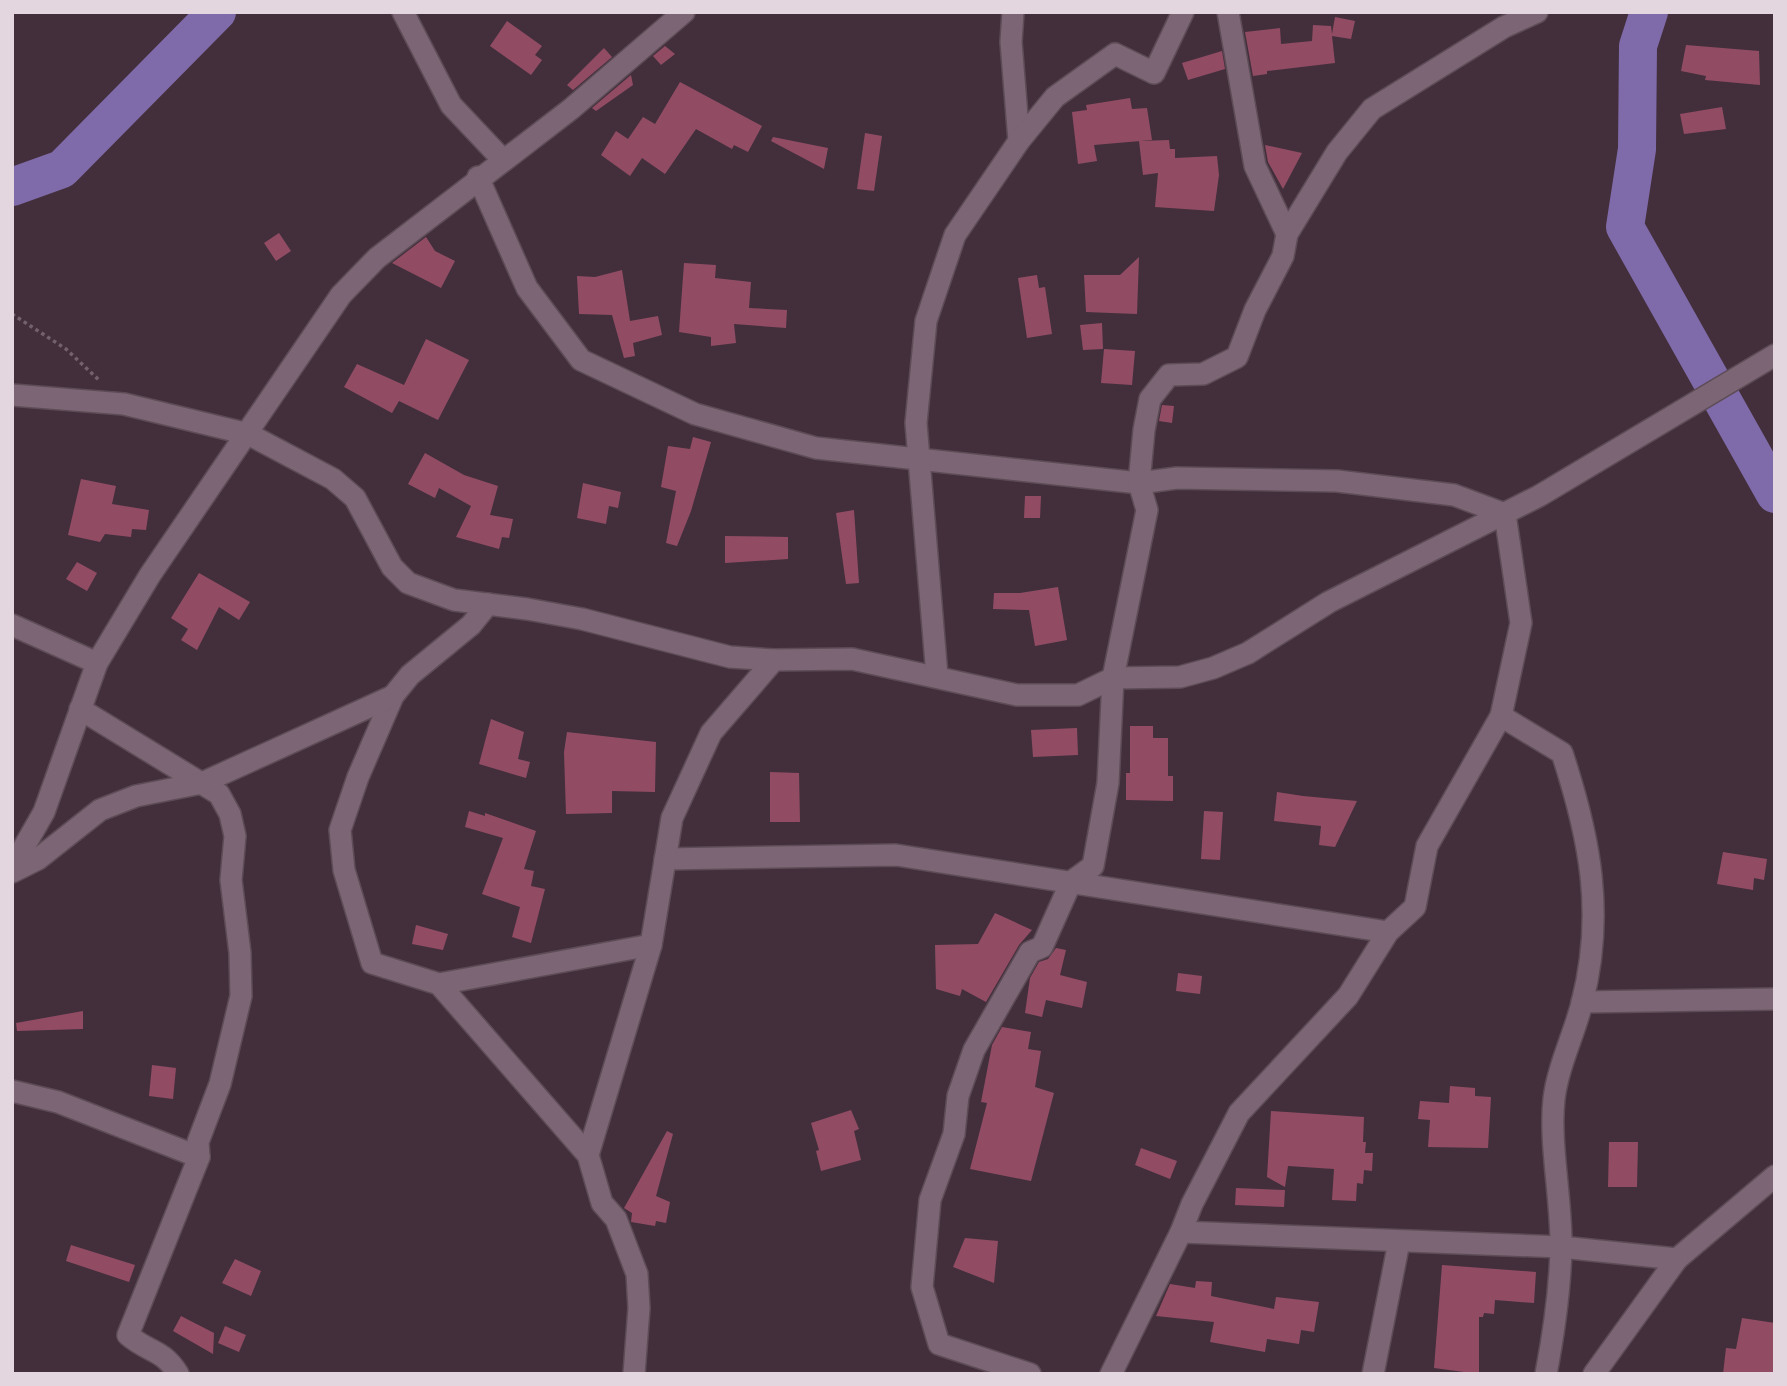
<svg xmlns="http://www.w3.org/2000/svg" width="1787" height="1386" viewBox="0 0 1787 1386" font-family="'Exo 2',sans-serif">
	<rect width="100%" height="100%" fill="#432f3c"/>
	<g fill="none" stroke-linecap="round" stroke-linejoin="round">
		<g stroke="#806baa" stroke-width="38">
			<path d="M1649,12L1638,46L1637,149L1625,227L1775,494"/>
			<path d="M12,187L62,169L217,12"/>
		</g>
	</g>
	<g fill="#914c63">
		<path d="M1335,17L1355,21L1351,39L1332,36L1335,63L1267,71V74L1253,76L1245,32L1280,28L1281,44L1312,41L1313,25L1331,26L1332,34Z"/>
		<path d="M507,21L542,46L535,55L542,60L531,75L490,46Z"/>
		<path d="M1686,45L1759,51L1760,85L1705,80L1706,76L1681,71Z"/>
		<path d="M665,46L675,54L661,65L653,56Z"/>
		<path d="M604,48L612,57L573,90L567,85Z"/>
		<path d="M1222,51L1225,69L1188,80L1182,63Z"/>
		<path d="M631,75L633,85L596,111L592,108Z"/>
		<path d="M680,82L762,126L748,152L734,145L732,149L696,129L665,174L642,158L630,176L601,155L616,131L628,139L643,117L655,124Z"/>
		<path d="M1130,98L1132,109L1147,108L1152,140L1094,145L1097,161L1078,164L1072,112L1087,110L1086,105Z"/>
		<path d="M1722,107L1726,129L1684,134L1680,114Z"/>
		<path d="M865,133L882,136L874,191L857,189Z"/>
		<path d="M773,137L828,148L824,169L771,141Z"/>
		<path d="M1169,140L1170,149H1175V158L1217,156L1219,175L1214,211L1155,207L1158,173L1143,175L1139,141Z"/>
		<path d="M1265,145L1302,153L1283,189L1268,162Z"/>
		<path d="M279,233L291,251L276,261L264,243Z"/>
		<path d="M426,237L435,251L455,261L441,288L392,263Z"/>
		<path d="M1139,257L1137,314L1086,312L1084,275H1120Z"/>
		<path d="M684,263L716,265L715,278L751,282L749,308L787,310L786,328L734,324L736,343L711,346V337L679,332Z"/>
		<path d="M622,270L630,321L658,316L662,335L633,343L635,356L624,358L612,315L579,314L577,276L595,277Z"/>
		<path d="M1037,275L1039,288L1045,287L1052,334L1027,338L1018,278Z"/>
		<path d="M1102,323L1103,349L1083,350L1080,325Z"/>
		<path d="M426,339L469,360L438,420L399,401L392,413L344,387L357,364L404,385Z"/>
		<path d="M1104,349L1135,351L1132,385L1101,383Z"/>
		<path d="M1162,405L1174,406L1172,423L1159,421Z"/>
		<path d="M693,437L711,442L691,511L677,546L666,543L676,491L661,487L668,446L690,449Z"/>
		<path d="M425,453L464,475L498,486L490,515L513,519L509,538L502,537L499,549L456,537L471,506L439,488L435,498L408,484Z"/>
		<path d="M81,479L116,486L112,504L149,510L146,530L132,529L131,537L105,534L100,542L68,535Z"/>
		<path d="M583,483L621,492L618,508L609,506L606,524L577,518Z"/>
		<path d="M1025,496H1041L1040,518H1024Z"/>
		<path d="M854,510L859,583L846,584L836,513Z"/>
		<path d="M725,536L788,537V559L725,563Z"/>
		<path d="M77,562L97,573L87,591L66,579Z"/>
		<path d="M199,573L250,602L239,620L219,607L197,650L181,640L188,629L171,618Z"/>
		<path d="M1058,587L1067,640L1035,646L1029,610L993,609L994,593H1020Z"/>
		<path d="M491,719L524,732L518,759L530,762L526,778L479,764Z"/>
		<path d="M1130,726H1153V738H1168V776H1173V801L1126,800V773H1130Z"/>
		<path d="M1077,728L1078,755L1033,757L1031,730Z"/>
		<path d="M567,732L656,742L655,792L612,791V813L566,814L564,752Z"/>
		<path d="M770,772L799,773L800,822H770Z"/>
		<path d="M1277,792L1303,796L1357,801L1335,847L1319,845L1321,826L1274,821Z"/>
		<path d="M469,811L485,816V813L536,831L524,869L534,871L531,886L545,889L531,943L512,937L520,907L482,894L503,838L465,827Z"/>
		<path d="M1204,811L1223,812L1220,860L1201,859Z"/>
		<path d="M1723,852L1767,859L1764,880L1754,878L1753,890L1717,884Z"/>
		<path d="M995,913L1032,930L1019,945L986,1002L962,989L960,996L936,989L935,945L978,944Z"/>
		<path d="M416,925L448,934L443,950L412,944Z"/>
		<path d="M1056,948L1066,950L1060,975L1087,982L1082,1008L1046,1000L1042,1017L1025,1013L1030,978L1039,962L1048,959Z"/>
		<path d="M1178,973L1202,976L1200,994L1176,991Z"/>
		<path d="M83,1011V1029L17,1031L16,1023Z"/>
		<path d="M1002,1027L1031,1032L1028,1049L1041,1051L1035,1087L1054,1093L1031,1181L970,1169L987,1103L981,1102L992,1045Z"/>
		<path d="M152,1065L176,1068L173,1099L149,1096Z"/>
		<path d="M1450,1086L1475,1088V1096L1491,1097L1488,1148L1428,1147L1430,1120L1418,1119L1420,1101L1449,1103Z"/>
		<path d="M851,1110L859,1129L854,1131L861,1160L821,1171L816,1151L819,1150L811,1123Z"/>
		<path d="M1271,1111L1364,1117L1363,1142H1366L1365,1153H1373L1372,1171L1364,1170L1363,1184L1357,1183L1356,1201L1332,1200L1334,1169L1288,1166L1285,1187L1267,1177Z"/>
		<path d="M667,1131L673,1134L656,1196L670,1202L666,1223L656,1221L655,1226L631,1222L632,1213L624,1208Z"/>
		<path d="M1609,1142H1638L1637,1187H1608Z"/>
		<path d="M1141,1148L1177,1161L1170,1179L1135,1165Z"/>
		<path d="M1236,1188L1285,1190L1284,1207L1235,1205Z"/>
		<path d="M965,1238L998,1241L994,1283L953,1267Z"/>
		<path d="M71,1245L135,1265L129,1282L66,1261Z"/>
		<path d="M235,1259L261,1271L251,1296L222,1283Z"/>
		<path d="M1442,1265L1536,1272L1534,1303L1495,1300L1494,1314L1484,1313L1483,1317H1479V1374L1434,1368Z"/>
		<path d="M1196,1281L1212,1282L1211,1296L1274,1309L1276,1297L1319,1302L1314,1332L1301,1330L1299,1344L1267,1339L1265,1352L1210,1342L1214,1322L1156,1316L1170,1284L1195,1288Z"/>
		<path d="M181,1316L214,1333L213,1354L173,1331Z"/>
		<path d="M1742,1318L1775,1323V1374H1723L1726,1348L1736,1349Z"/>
		<path d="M225,1326L246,1335L239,1352L218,1343Z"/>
	</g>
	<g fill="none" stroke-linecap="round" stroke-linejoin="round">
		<defs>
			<g id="street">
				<path d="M403,12L451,105L502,159"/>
				<path d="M1013,12L1011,42L1019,141"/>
				<path d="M1228,12L1255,166L1287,234"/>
				<path d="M478,177L527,288L581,360L695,414L816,448L1139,483L1177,478L1337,481L1454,495L1505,514L1521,623L1501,716L1562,753C1590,838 1605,914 1582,1003C1574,1035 1558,1066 1554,1099C1549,1143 1562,1202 1561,1248C1560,1290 1554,1332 1546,1374"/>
				<path d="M12,395L124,404L248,434L333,479L355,498L392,567L408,583L454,600L527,609L582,619L730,657L774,660L852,659L1017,695H1078L1113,678L1180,677L1213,668L1248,653L1329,602L1539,496L1775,355"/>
				<path d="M488,604L471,625L410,675L393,696L358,777L340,830L344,870L372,963L439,984L588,1155L602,1203L616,1219L637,1274L639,1308L634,1374"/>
				<path d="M12,625L97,663"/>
				<path d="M937,676L916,423L926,321L955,235L1019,141L1055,97L1115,54L1154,73L1183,12"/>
				<path d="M80,709L219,794L230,814L235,836L231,880L240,953L241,996L220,1084L198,1142L199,1157L128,1335C149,1353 163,1349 178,1374"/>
				<path d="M665,859L896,855L1388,932"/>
				<path d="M12,868L44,812L97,663L150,575L341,295L377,258L571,109L684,12"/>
				<path d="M12,872L38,859L100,810L136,796L202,783L393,696"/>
				<path d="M439,984L651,945"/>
				<path d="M1582,1002L1775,999"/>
				<path d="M12,1091L58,1102L199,1157"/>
				<path d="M588,1155L651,945L672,818L711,733L774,660"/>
				<path d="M1181,1232L1561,1247L1677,1259L1775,1176"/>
				<path d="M1030,1374L939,1344L922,1287L930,1200L954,1134L958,1096L974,1050L1030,952L1042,947L1071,882L1093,866L1108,783L1113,678L1147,510L1139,483L1144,430L1150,399L1169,375L1203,374L1237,357L1255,310L1283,256L1287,234L1337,152L1372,109L1504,27L1537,12"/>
				<path d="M1111,1374L1181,1232L1192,1204L1239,1113L1348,996L1388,932L1415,907L1427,846L1501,716"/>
				<path d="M1373,1374L1399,1242"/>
				<path d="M1594,1374L1677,1259"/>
			</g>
		</defs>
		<use href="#street" stroke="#5d4c57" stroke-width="24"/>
		<path stroke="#73616d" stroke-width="3.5" stroke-dasharray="3.5 3.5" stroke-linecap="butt" d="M12,314L66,349L100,381"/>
		<use href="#street" stroke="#7c6574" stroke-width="21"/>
	</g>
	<rect width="1787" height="1386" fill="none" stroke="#e3d6de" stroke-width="28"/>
</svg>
